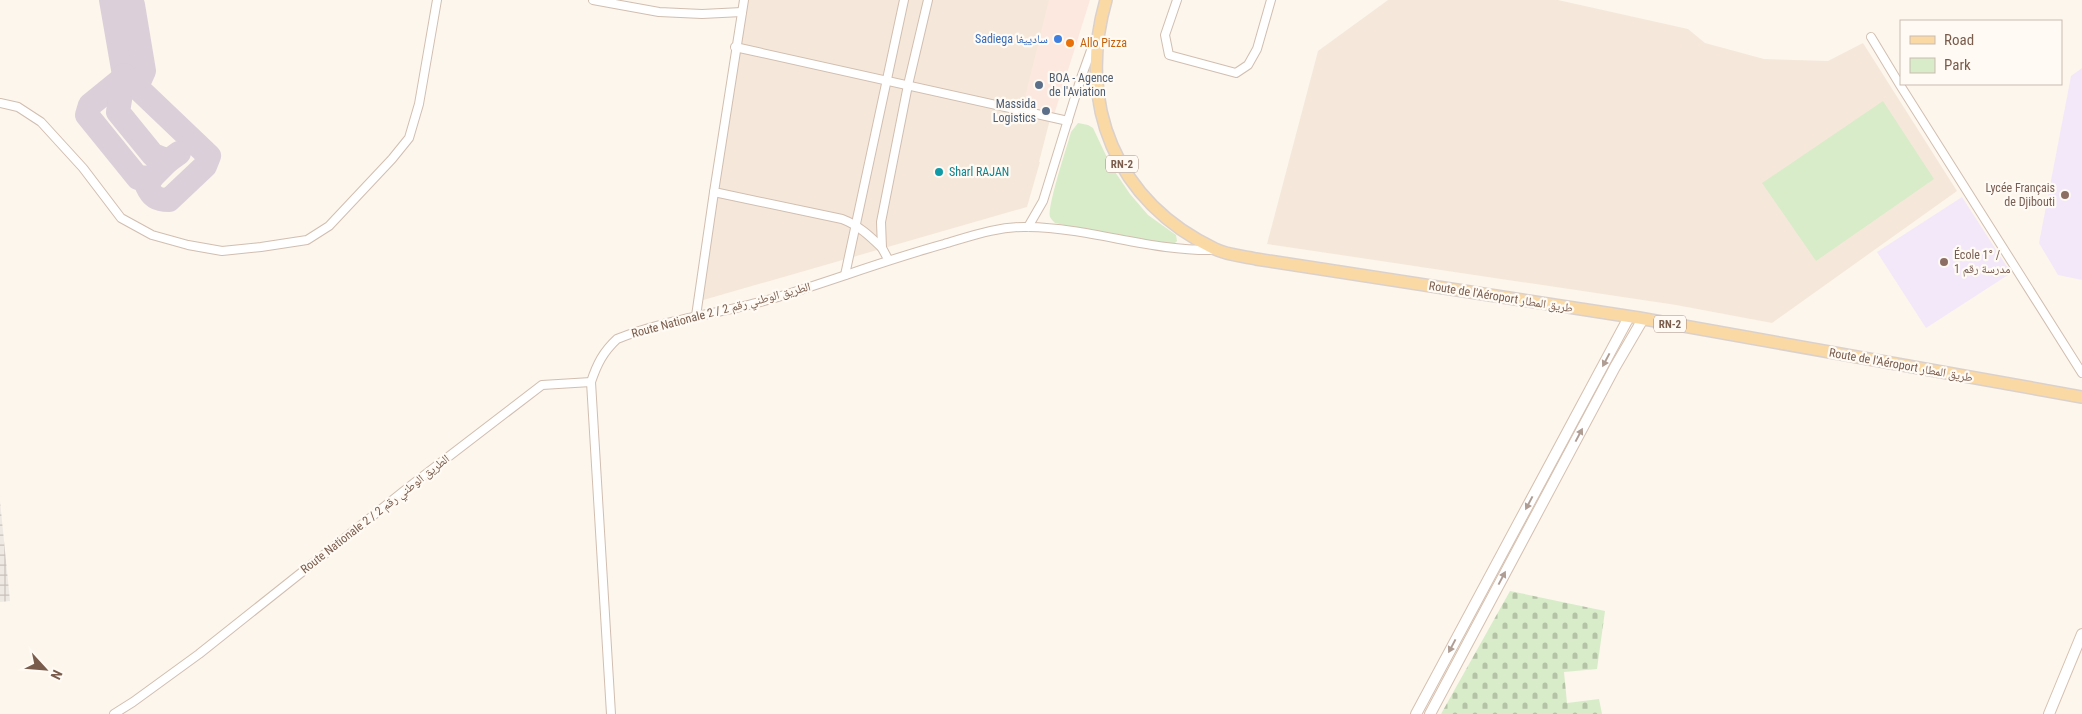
<svg xmlns="http://www.w3.org/2000/svg" width="2082" height="714" viewBox="0 0 2082 714" font-family="'Roboto Condensed','Noto Naskh Arabic',sans-serif">
	<defs>
		<pattern id="industrial-grid" width="8" height="8" patternUnits="userSpaceOnUse" patternTransform="scale(1.25)"><rect width="8" height="8" fill="#efe9e4"/><path d="M0 4h8M4 0v8" fill="none" stroke="#c7c0bb"/></pattern>
		<pattern id="cemetery-stones" width="16" height="16" patternUnits="userSpaceOnUse" patternTransform="scale(1.25)"><rect width="16" height="16" fill="#d8ecc9"/><path d="M2 7V4a2 2 0 0 1 4 0v3zM10 15v-3a2 2 0 0 1 4 0v3z" fill="#b4c2a5"/></pattern>
	</defs>
	<rect width="100%" height="100%" fill="#fdf6ec"/>
	<g fill="#f5e8da">
		<path d="M748,0H1081L1039,162H1040L1027,207L693,303Z"/>
		<path d="M1388,0H1558L1688,29L1705,43L1764,59L1828,61L1863,43L1957,191L1772,323L1676,305L1267,244L1318,51Z"/>
	</g>
	<path fill="#fde8e0" d="M1049,0H1090L1054,115L1040,113L1030,99L1025,98Z"/>
	<path fill="url(#industrial-grid)" d="M0,501L10,601L0,602Z"/>
	<g fill="#f3e8fa">
		<path d="M2082,68V280L2058,275L2039,243L2071,76Z"/>
		<path d="M1962,197L2011,273L1926,328L1877,252Z"/>
	</g>
	<g fill="#d8ecc9">
		<path d="M1883,101L1934,179L1816,261L1762,183Z"/>
		<path d="M1078,123L1088,125L1093,128L1111,166L1130,194L1148,215L1176,235L1177,241L1173,245L1153,244L1055,223C1053,221 1051,219 1050,217C1047,206 1067,147 1071,132Z"/>
	</g>
	<path fill="url(#cemetery-stones)" d="M1510,591L1605,611L1597,669L1564,672L1567,703L1599,699L1602,714H1441Z"/>
	<g fill="none" stroke-linecap="round" stroke-linejoin="round">
		<g stroke="#dbcfda" stroke-width="24">
			<path d="M111,0L124,75L209,156L205,166L169,200C157,200 152,197 147,186L152,177"/>
			<path d="M127,0L133,5L144,71L140,80L136,81L128,79"/>
			<path d="M124,75L122,79L90,105L87,115L138,178L152,177L168,161"/>
			<path d="M124,75L118,112L153,155L168,161L179,153"/>
		</g>
		<defs>
			<g id="street">
				<path d="M593,0L659,12L702,14L742,12"/>
				<path d="M744,0L714,192L842,219C858,225 870,236 882,248"/>
				<path d="M1177,0L1165,35L1169,55L1236,73L1248,65L1257,49L1271,0"/>
				<path d="M1871,37L1900,85L2082,373"/>
				<path d="M735,47L1068,121"/>
				<path d="M0,103L18,107L41,122L83,168L121,218L152,235L188,245L222,251L261,247L307,240L329,226L392,159L409,138L419,104L437,0"/>
				<path d="M1028,227L1043,201L1080,81L1095,39"/>
				<path d="M888,259L882,248L881,222L908,85L928,0"/>
				<path d="M845,275L904,0"/>
				<path d="M696,316L714,192"/>
				<path d="M114,714L133,702L199,654L409,487L542,385L591,382"/>
				<path d="M611,714L591,382C597,364 603,352 617,339C666,319 720,314 771,299C829,282 885,260 944,244C971,236 999,226 1028,227C1092,228 1152,252 1216,250"/>
			</g>
			<g id="secondary">
				<path d="M1416,714L1629,317"/>
				<path d="M1430,714L1615,367L1643,319"/>
				<path d="M2049,714L2082,634"/>
			</g>
			<path id="primary" d="M1106,0C1076,104 1116,202 1215,249C1227,255 1243,256 1256,259L1639,318L2082,397"/>
		</defs>
		<use href="#street" stroke="#d1beb0" stroke-width="10"/>
		<use href="#secondary" stroke="#d6c0b0" stroke-width="12"/>
		<use href="#primary" stroke="#dad1cd" stroke-width="14"/>
		<use href="#street" stroke="#fff" stroke-width="8"/>
		<use href="#secondary" stroke="#fff" stroke-width="10"/>
		<use href="#primary" stroke="#fbd9a5" stroke-width="11"/>
	</g>
	<defs><path id="oneway-solid" d="M-6-.8H1V-3.2L6.5 0L1 3.2V.8H-6Z" transform="scale(1.25)"/></defs>
	<g fill="#af9d94">
		<use href="#oneway-solid" transform="translate(1606 360) rotate(118)"/>
		<use href="#oneway-solid" transform="translate(1579 435) rotate(-62)"/>
		<use href="#oneway-solid" transform="translate(1529 503) rotate(118)"/>
		<use href="#oneway-solid" transform="translate(1502 578) rotate(-62)"/>
		<use href="#oneway-solid" transform="translate(1452 646) rotate(118)"/>
	</g>
	<circle fill="#3f7fe0" stroke="#fffaf3" stroke-width="2" cx="1058" cy="39" r="5"/>
	<circle fill="#e8710a" stroke="#fffaf3" stroke-width="2" cx="1070" cy="43" r="5"/>
	<g fill="#5c6f8a" stroke="#fffaf3" stroke-width="2">
		<circle cx="1039" cy="85" r="5"/>
		<circle cx="1046" cy="111" r="5"/>
	</g>
	<circle fill="#0f9aa8" stroke="#fffaf3" stroke-width="2" cx="939" cy="172" r="5"/>
	<g fill="#8d6e63" stroke="#fffaf3" stroke-width="2">
		<circle cx="2065" cy="195" r="5"/>
		<circle cx="1944" cy="262" r="5"/>
	</g>
	<g text-anchor="middle" dominant-baseline="central" stroke-width="4.5" stroke-linejoin="round" paint-order="stroke">
		<g fill="#fffaf3" stroke="#a28b7f" stroke-width="1">
			<rect x="1106" y="155.5" width="32" height="17" rx="4"/>
			<rect x="1654" y="315.5" width="32" height="17" rx="4"/>
		</g>
		<g font-size="11" font-weight="bold" fill="#7a5c4d">
			<text x="1122" y="164">RN-2</text>
			<text x="1670" y="324">RN-2</text>
		</g>
		<g font-size="12" fill="#366cbe" stroke="#fffaf3" text-anchor="end">
			<text x="1048" y="39">Sadiega سادييغا</text>
		</g>
		<g font-size="12" fill="#c56008" stroke="#fffaf3" text-anchor="start">
			<text x="1080" y="43">Allo Pizza</text>
		</g>
		<g font-size="12" fill="#4e5e75" stroke="#fffaf3" text-anchor="start">
			<text x="1049" y="78">BOA - Agence<tspan x="1049" dy="14">de l'Aviation</tspan></text>
			<text x="1036" y="104" text-anchor="end">Massida<tspan x="1036" dy="14">Logistics</tspan></text>
		</g>
		<g font-size="12" fill="#0d838f" stroke="#fffaf3" text-anchor="start">
			<text x="949" y="172">Sharl RAJAN</text>
		</g>
		<g font-size="12" fill="#785e54" stroke="#fffaf3" text-anchor="end">
			<text x="2055" y="188">Lycée Français<tspan x="2055" dy="14">de Djibouti</tspan></text>
			<text x="1954" y="255" text-anchor="start">École 1° /<tspan x="1954" dy="14">مدرسة رقم 1</tspan></text>
		</g>
		<g font-size="12" fill="#7a5c4d" stroke="#fffaf3">
			<text transform="translate(1501 297) rotate(9)">Route de l'Aéroport طريق المطار</text>
			<text transform="translate(721 310) rotate(-15)">Route Nationale 2 / الطريق الوطني رقم 2</text>
			<text transform="translate(1901 365) rotate(10)">Route de l'Aéroport طريق المطار</text>
			<text transform="translate(375 514) rotate(-38)">Route Nationale 2 / الطريق الوطني رقم 2</text>
		</g>
	</g>
	<rect x="1900" y="20" width="162" height="65" fill="#fffaf3" stroke="#cabbb1"/>
	<rect x="1910" y="36" width="25" height="8" fill="#fbd9a5" stroke="#cabbb1"/>
	<text x="1944" y="45" font-size="15" fill="#7a5c4d">Road</text>
	<rect x="1910" y="58" width="25" height="15" fill="#d8ecc9" stroke="#cabbb1"/>
	<text x="1944" y="70" font-size="15" fill="#7a5c4d">Park</text>
	<g transform="translate(45 669) rotate(116)" stroke="#fffaf3" stroke-width="4" paint-order="stroke">
	<path d="M0-4L9 19L0 12L-9 19Z" fill="#7a5c4d"/>
	<text y="-8" font-size="14" font-weight="bold" text-anchor="middle" fill="#7a5c4d">N</text>
	</g>
</svg>
